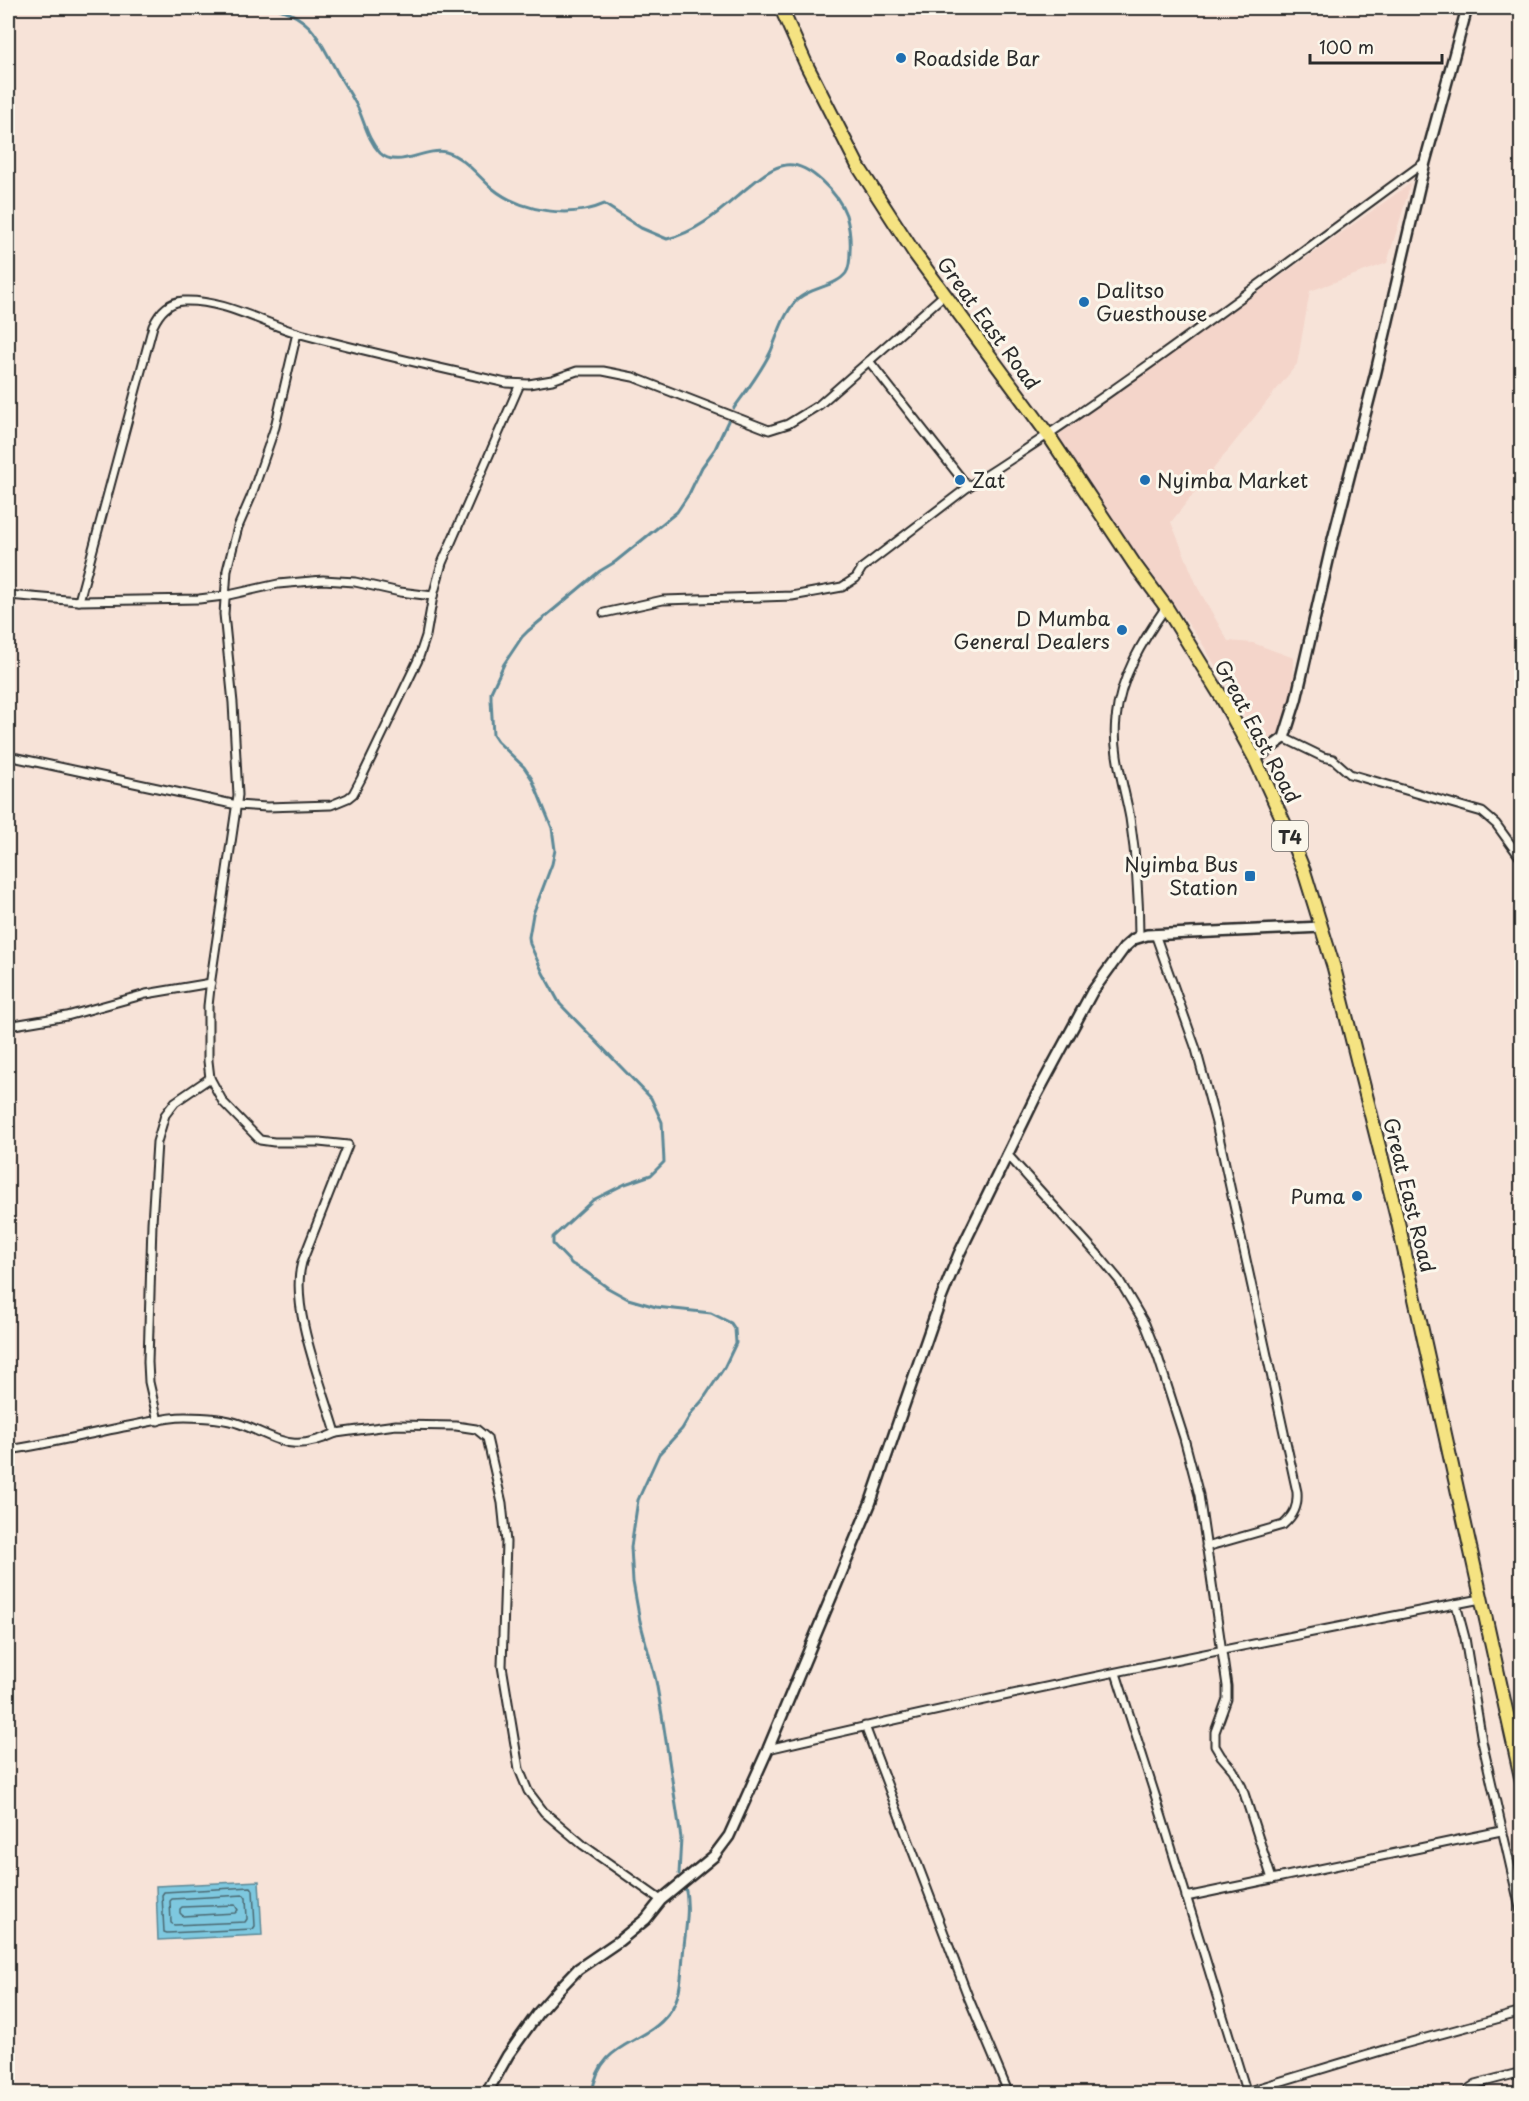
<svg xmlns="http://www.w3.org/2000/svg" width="1529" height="2101" viewBox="0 0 1529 2101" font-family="'Playpen Sans',sans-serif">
	<rect width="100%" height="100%" fill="#f7e3d8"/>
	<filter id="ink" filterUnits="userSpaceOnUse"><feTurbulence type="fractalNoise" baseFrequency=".0167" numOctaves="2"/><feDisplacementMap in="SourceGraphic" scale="12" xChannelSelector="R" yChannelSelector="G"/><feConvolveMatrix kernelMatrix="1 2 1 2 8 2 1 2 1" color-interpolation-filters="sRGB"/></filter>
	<g filter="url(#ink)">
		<path fill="#f4d5ca" d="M1411,183L1387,263L1310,291L1297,364L1171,522L1198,588L1228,641L1253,643L1294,658L1293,696L1284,736L1263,747L1202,643L1054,438Z"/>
		<path fill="#7ec8df" stroke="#5d8997" stroke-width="1.5" d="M259,1881L262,1935L158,1940L156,1886Z"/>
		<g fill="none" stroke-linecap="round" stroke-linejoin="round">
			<g stroke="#4c6a73" stroke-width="1.5">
				<path d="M251,1887L253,1890L255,1926L253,1929L167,1933L164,1932L162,1895L164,1892Z"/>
				<path d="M244,1895L246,1898L247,1919L245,1922L174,1925L171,1923L170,1901L172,1899Z"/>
				<path d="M235,1905L238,1910L235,1913L183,1916L180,1913V1909L182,1907Z"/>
			</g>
			<g stroke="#5d8997" stroke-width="3">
				<path d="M193,8C208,15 227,9 244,8"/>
				<path d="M277,8C313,20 318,38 335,68C342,82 351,94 358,108C365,124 368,140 380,153C397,170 425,147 446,152C464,157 478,176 492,188C521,212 570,219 604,204L641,228L667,239C699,232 723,208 747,188C758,179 771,167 786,165C809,162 839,195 846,215C849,226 851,239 850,251C850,257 850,267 846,273C836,287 807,288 795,302C783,316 778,334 771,351C761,372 747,390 734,408"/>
				<path d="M679,1874L681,1838L662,1715L656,1681L640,1621L633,1582L631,1547L638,1500L659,1454L682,1429L692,1412L702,1401L724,1368L736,1343L735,1329L731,1323L711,1313L656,1307L628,1299L608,1288L585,1271L572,1264L553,1244V1237L593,1200L625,1184L651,1175L664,1162L662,1122L651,1098L560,1004L543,973L530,944L529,937L533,914L552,864L555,850L552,828L532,779L524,767L497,741L493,735L491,699V692L504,664L522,637L528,631L600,571L615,562L677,512L689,494L702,467L715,449L728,421"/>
				<path d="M592,2094C599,2039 644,2047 669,2013C683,1995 681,1969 684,1946C686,1927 690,1906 685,1886"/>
			</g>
			<defs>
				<g id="minor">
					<path d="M297,333L275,427L251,497L238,527L227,570L224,614L233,703L238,795L211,979L208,1006V1061L210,1078L223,1102L260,1140L274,1142H319L348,1145L302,1262C289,1308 323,1387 336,1433L396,1425L456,1426L476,1429L487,1438L502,1503L506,1542L502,1666L519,1769L528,1791L544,1812L583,1845L661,1900"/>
					<path d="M869,361L968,487C1126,387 1274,272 1425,162"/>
					<path d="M8,595L79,601L199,599L224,596L278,584L323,580L355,582L400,592L433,596"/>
					<path d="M79,601L153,326C159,313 168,302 183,301C221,299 261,322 297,333C366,352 436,367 506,383L529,384L552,380L577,371H603L633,377L769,430L788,424L819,405L944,295"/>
					<path d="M604,613L663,600L792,596L842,587L856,578L862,568L968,487"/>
					<path d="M1284,738L1323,757L1333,759L1350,774L1482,812L1496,824L1522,860"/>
					<path d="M8,756L237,805L267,807L331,805L348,798L353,794L361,779L418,660L426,636L433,596L442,563L520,384"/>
					<path d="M1155,934L1196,1049L1216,1123L1297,1492C1298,1507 1294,1515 1283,1525L1206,1547"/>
					<path d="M1139,937C1139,897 1136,857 1130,818C1124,786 1112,751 1116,719C1120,677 1143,640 1166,607"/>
					<path d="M8,1026L67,1016L146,994L211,983"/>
					<path d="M1007,1154L1099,1256L1119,1280L1145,1324L1158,1357L1184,1438L1199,1495L1227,1686V1699L1215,1732V1746L1221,1756L1233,1770L1242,1787L1272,1879"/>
					<path d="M158,1421L149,1382L148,1362L152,1223L157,1142L165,1115L175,1102L210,1078"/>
					<path d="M8,1450C51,1444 95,1432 139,1424C154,1421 169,1417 185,1417C202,1417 223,1418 240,1424C281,1439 290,1454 336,1433"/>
					<path d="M1456,1604L1465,1638L1482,1741L1522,1917"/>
					<path d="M1116,1673L1156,1798L1247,2094"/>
					<path d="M865,1726L969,1999L1009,2094"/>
					<path d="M768,1749C1004,1693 1243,1645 1481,1599"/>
					<path d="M1186,1897L1501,1831"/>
					<path d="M1239,2094L1404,2044L1522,2012"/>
					<path d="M1469,2094L1470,2088L1476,2084L1522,2072"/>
				</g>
				<g id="tertiary">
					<path d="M1255,759L1284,738L1296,700L1332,543L1375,376L1425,162L1467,8"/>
					<path d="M486,2094L508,2055L538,2013L558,1990L578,1969L619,1941L646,1919L661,1900L714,1856L729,1836L768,1749L870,1504L940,1301L959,1254L1036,1096L1092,992L1124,948L1134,939L1147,935L1322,927"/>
				</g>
				<path id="trunk" d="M781,8L806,64L858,166L915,254L1049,436L1135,565L1166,607L1222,698L1255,759L1287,829L1304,871L1334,968L1398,1222L1522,1782"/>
			</defs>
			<use href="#minor" stroke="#2b2b2b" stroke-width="11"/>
			<use href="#tertiary" stroke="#2b2b2b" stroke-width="14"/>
			<use href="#trunk" stroke="#2b2b2b" stroke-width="16"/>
			<use href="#minor" stroke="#fbf7ec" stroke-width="7"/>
			<use href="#tertiary" stroke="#fbf7ec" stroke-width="9"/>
			<use href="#trunk" stroke="#f5e382" stroke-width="12"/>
		</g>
	</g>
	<g fill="#1f6fb2" stroke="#fbf7ec" stroke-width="2">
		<circle cx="901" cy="58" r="6"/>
		<circle cx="1084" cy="302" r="6"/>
		<circle cx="960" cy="480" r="6"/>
		<circle cx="1145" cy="480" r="6"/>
		<circle cx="1122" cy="630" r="6"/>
		<rect x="1244" y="870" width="12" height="12" rx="3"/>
		<circle cx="1357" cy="1196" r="6"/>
	</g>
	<g text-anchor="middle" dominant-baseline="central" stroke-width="6" stroke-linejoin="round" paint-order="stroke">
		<rect fill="#fbf7ec" stroke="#696865" stroke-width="1.5" x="1272" y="821" width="36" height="30" rx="4.5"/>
		<g font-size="18" font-weight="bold" fill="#2b2b2b">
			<text x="1290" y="836">T4</text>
		</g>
		<g font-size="20" fill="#2b2b2b" stroke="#fbf7ec" text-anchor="start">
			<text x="913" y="58">Roadside Bar</text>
			<text x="1096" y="290">Dalitso<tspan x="1096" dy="23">Guesthouse</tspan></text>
			<text x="972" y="480">Zat</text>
			<text x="1157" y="480">Nyimba Market</text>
			<text x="1110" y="618" text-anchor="end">D Mumba<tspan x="1110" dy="23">General Dealers</tspan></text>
			<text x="1238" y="864" text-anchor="end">Nyimba Bus<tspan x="1238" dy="23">Station</tspan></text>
			<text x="1345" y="1196" text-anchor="end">Puma</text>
		</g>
		<g font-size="20" fill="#2b2b2b" stroke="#fbf7ec">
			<text transform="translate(989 323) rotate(54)">Great East Road</text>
			<text transform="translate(1258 731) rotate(62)">Great East Road</text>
			<text transform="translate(1410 1195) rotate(76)">Great East Road</text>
		</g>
	</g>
	<rect width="1529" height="2101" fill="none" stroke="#fbf7ec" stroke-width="30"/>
	<rect x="15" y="15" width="1499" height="2071" fill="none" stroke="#2b2b2b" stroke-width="2" filter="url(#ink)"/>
	<path d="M1310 54v9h132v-9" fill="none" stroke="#2b2b2b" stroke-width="3"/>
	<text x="1319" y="54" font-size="18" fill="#2b2b2b" stroke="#fbf7ec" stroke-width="4.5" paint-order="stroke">100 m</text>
</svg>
